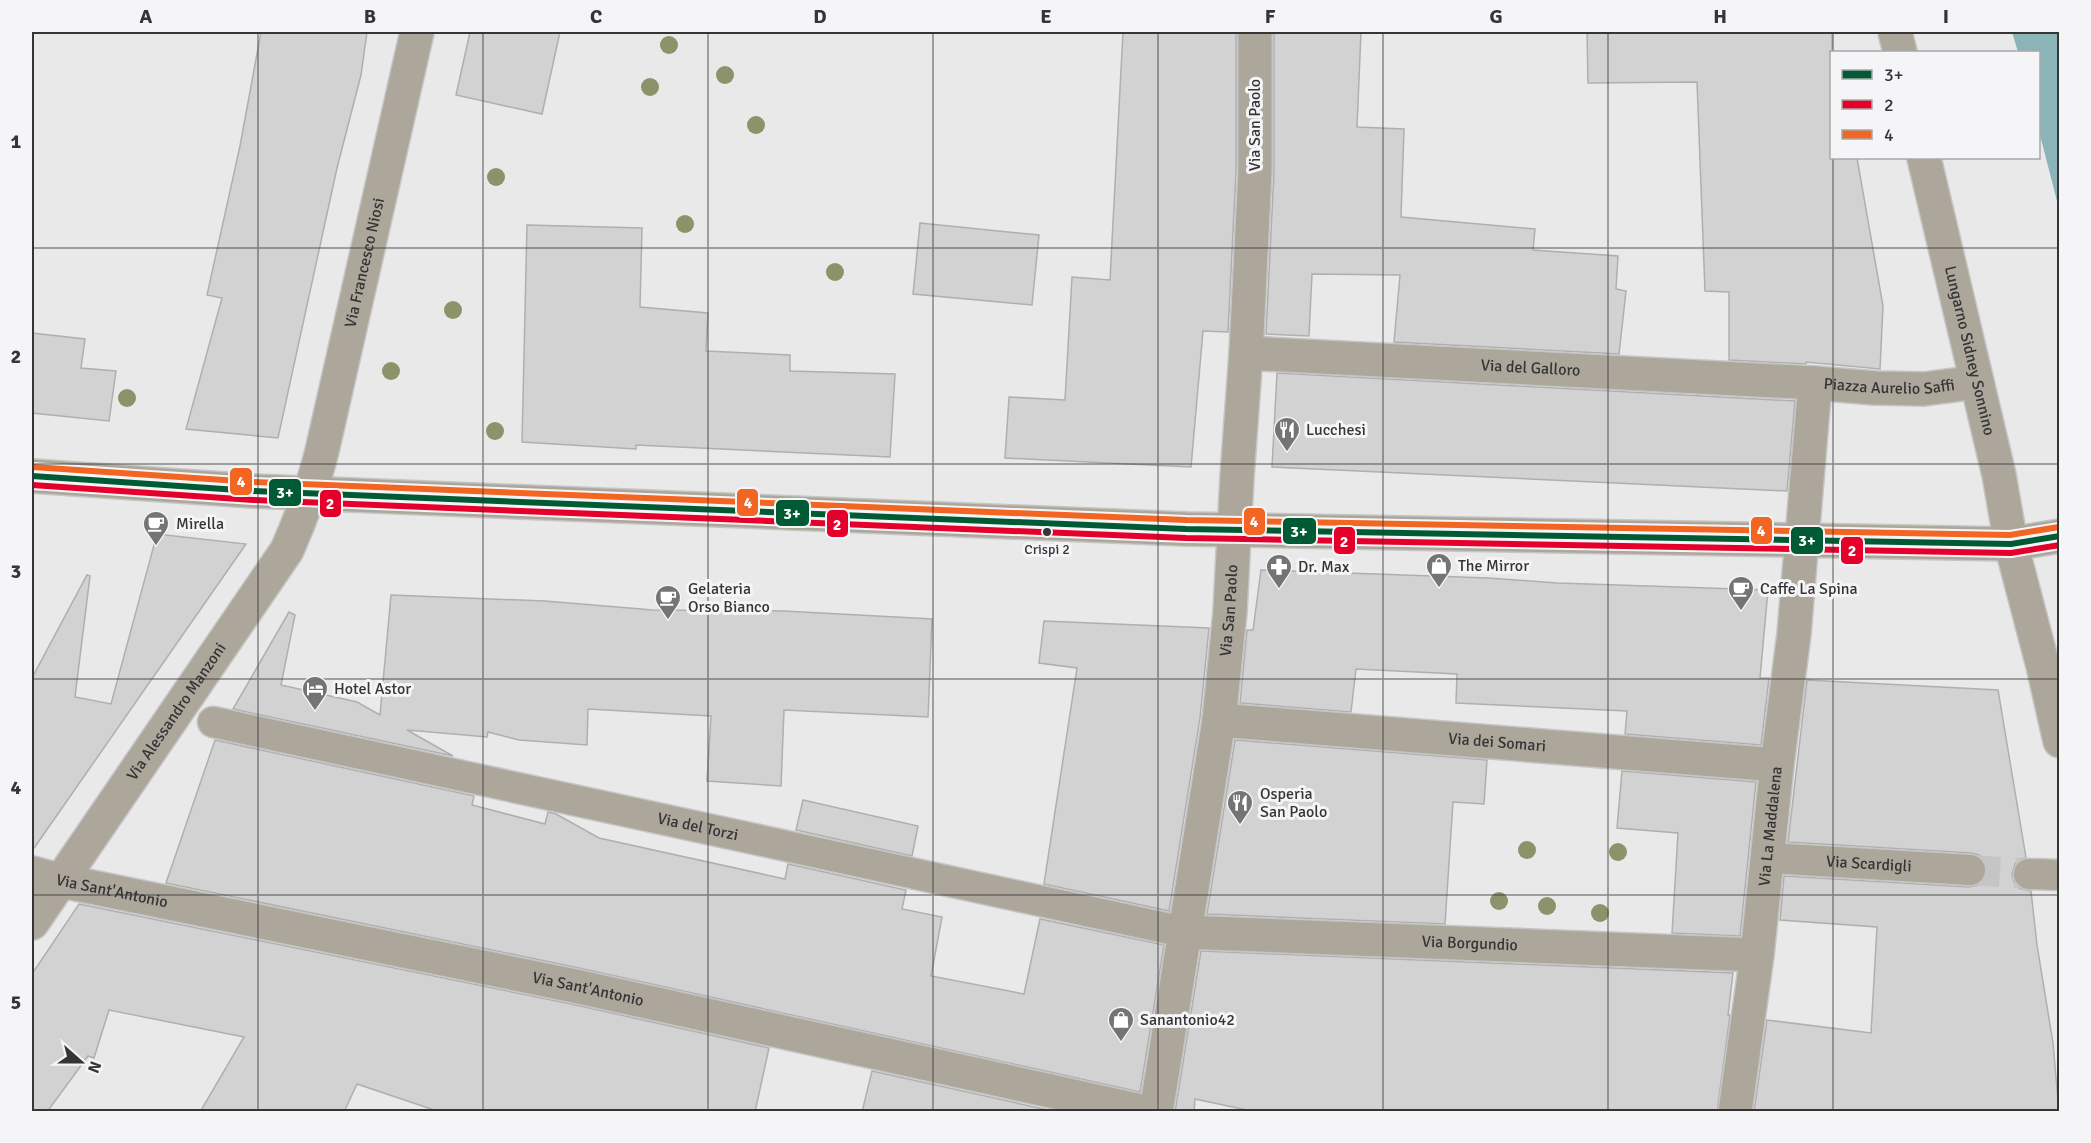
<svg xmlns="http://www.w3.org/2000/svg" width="2091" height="1143" viewBox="0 0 2091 1143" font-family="Signika,sans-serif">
	<rect width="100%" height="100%" fill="#e9e9e9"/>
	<path fill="#8ab4b7" d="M2012,32H2059V209L2039,131L2038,52H2018Z"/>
	<g fill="#d3d2d2" stroke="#afafaf" stroke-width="1.5">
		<path d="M261,32H367L361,75L337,168L278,438L186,429L222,298L207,295L240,146Z"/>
		<path d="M470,32H560L542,114L456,95Z"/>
		<path d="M1123,32H1236V171L1228,332L1203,331L1191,467L1005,458L1009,397L1065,400L1072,277L1110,280Z"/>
		<path d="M1274,32H1361L1357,127L1404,129L1401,217L1535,229L1533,250L1618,256L1616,289L1626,291L1619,354L1394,342L1400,275L1312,274L1309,336L1266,334L1274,171Z"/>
		<path d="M1587,32H1832V158H1857L1883,306L1880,369L1806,362V364L1729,360V292L1705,291L1697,82L1588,83Z"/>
		<path d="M920,223L1039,235L1032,305L913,294Z"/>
		<path d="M527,225L642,228L640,307L708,313L706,351L790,355V371L895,374L890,457L636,445V449L522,442Z"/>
		<path d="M32,333L85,339L81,368L116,371L109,421L32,413Z"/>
		<path d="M1277,373L1795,401L1787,491L1272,467Z"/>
		<path d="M157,534L246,544L32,851V678L87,575L90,576L75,697L111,704Z"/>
		<path d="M1261,570L1488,578L1557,583L1768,590L1760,678H1769L1761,745L1625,734L1627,711L1456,703L1457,674L1356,669L1351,712L1240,703L1247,630H1253Z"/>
		<path d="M391,595L545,601L653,610L784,611L932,619L928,717L784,710L781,786L707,781L711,716L588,709L587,745L519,740L488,732L487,737L407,730L453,756L233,709L289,612L295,615L281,685L357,702L380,715Z"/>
		<path d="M1044,621L1209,628L1200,718L1169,911L1044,884L1077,668L1039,663Z"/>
		<path d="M1807,680L1998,690L2026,858L2020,859L2015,864L2012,874L2014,882L2019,888L2031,891L2037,945L2053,1043L2059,1112H1754L1767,1020L1871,1033L1877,927L1780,920L1784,876L1969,887L1978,885L1984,880L1987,872L1985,862L1979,855L1971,853L1788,842Z"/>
		<path d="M215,740L474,796L472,805L545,824L548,812L556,814L599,838L785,879L788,864L906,890L902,909L942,917L931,976L1024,994L1040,919L1164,945L1140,1092L579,968L166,883Z"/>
		<path d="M1235,740L1487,760L1484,804L1453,802L1445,924L1207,914Z"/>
		<path d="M1622,771L1756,782L1740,936L1672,933L1678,833L1617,828Z"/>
		<path d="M803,800L918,826L912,856L796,830Z"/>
		<path d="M79,904L571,1004L769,1048L755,1112H440L357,1084L344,1112H200L244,1037L109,1010L94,1058L88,1056L47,1112H32V974Z"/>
		<path d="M1201,951L1733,973L1728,1015H1730L1717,1112H1256L1195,1099L1194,1112H1175Z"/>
		<path d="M872,1071L1057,1112H862Z"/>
	</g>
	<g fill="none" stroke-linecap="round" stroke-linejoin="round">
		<path stroke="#c5c5c5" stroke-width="30" stroke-dasharray="30 15" stroke-linecap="butt" d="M1970,870L2029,874"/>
		<defs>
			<g id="pedestrian">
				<path id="s1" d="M213,722L1184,932"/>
				<path id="s2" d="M1769,858L1970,870"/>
				<path d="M2029,874L2060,875"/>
			</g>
			<g id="minor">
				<path id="s3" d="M1246,353L1815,383"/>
				<path id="s4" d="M1219,720L1777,765"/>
				<path id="s5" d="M32,873L62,881L575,986L1146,1112"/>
				<path id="s6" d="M32,923L287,550C302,516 313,487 322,451L417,32"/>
				<path id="s7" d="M1184,932L1757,955"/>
				<path id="s8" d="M1156,1112L1219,720L1230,612L1237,477L1246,353L1255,171V32"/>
				<path id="s9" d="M1735,1112L1757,955L1777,765L1794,634L1815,383L1875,388L1924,389L1977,382"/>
			</g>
			<g id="tertiary">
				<path d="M1895,32L1900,52"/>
				<path id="s10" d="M1924,158L1999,475L2011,544L2043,666L2060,741"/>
				<path d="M32,476L253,491L1186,529L2011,544L2060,536"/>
			</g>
		</defs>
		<use href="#pedestrian" stroke="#c5c5c5" stroke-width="33"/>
		<use href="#minor" stroke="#c5c5c5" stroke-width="36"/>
		<use href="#tertiary" stroke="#c5c5c5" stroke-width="36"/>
		<use href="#pedestrian" stroke="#aca69b" stroke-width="30"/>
		<use href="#minor" stroke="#aca69b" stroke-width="33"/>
		<use href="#tertiary" stroke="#aca69b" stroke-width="33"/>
		<defs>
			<path id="bus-1" d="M32,476L253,491L1186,529L2011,544L2060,536"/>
			<path id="bus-2" d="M32,485L253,500L1186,538L2011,553L2060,545"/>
			<path id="bus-3" d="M33,467L253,482L1186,520L2010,535L2059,527"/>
		</defs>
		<use href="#bus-1" stroke="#f5f5f7" stroke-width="10"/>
		<use href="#bus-2" stroke="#f5f5f7" stroke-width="10"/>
		<use href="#bus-3" stroke="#f5f5f7" stroke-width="10"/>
		<use href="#bus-1" stroke="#005b35" stroke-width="6"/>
		<use href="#bus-2" stroke="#e4002b" stroke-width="6"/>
		<use href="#bus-3" stroke="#f26522" stroke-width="6"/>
	</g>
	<g fill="#8c936a">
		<circle cx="669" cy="45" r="9"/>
		<circle cx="725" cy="75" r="9"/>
		<circle cx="650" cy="87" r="9"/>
		<circle cx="756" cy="125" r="9"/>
		<circle cx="496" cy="177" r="9"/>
		<circle cx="685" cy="224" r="9"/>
		<circle cx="835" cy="272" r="9"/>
		<circle cx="453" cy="310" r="9"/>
		<circle cx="391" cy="371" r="9"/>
		<circle cx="127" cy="398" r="9"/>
		<circle cx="495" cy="431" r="9"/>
		<circle cx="1527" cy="850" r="9"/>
		<circle cx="1618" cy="852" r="9"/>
		<circle cx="1499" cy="901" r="9"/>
		<circle cx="1547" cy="906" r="9"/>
		<circle cx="1600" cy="913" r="9"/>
	</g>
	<path fill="none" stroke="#353536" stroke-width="1.5" stroke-opacity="0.55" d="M258,32V1112M483,32V1112M708,32V1112M933,32V1112M1158,32V1112M1383,32V1112M1608,32V1112M1833,32V52M1833,158V1112M32,248H2060M32,464H2060M32,679H2060M32,895H2060"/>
	<defs>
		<symbol id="restaurant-pin" viewBox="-11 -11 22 30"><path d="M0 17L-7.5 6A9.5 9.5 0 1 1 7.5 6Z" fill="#747475" stroke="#f5f5f7"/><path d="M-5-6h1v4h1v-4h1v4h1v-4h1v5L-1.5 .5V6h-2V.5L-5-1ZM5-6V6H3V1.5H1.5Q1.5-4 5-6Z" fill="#fff"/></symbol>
		<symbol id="cafe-pin" viewBox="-11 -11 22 30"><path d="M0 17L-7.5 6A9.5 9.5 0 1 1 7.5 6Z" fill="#747475" stroke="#f5f5f7"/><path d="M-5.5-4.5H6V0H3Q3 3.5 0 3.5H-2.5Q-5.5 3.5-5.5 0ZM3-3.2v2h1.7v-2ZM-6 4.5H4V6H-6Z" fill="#fff"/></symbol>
		<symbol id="shop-pin" viewBox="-11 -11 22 30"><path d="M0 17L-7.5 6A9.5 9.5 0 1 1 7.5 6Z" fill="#747475" stroke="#f5f5f7"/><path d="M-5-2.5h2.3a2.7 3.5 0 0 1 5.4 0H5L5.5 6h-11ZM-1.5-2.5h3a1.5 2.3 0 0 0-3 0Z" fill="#fff"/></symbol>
		<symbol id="pharmacy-pin" viewBox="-11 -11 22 30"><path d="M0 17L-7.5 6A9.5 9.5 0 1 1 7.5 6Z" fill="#747475" stroke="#f5f5f7"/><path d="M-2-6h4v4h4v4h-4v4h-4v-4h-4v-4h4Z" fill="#fff"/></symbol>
		<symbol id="hotel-pin" viewBox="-11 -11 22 30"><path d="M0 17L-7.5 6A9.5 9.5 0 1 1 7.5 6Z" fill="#747475" stroke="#f5f5f7"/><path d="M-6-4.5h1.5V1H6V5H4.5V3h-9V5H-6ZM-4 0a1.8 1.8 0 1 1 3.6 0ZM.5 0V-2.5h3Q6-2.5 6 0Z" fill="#fff"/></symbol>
	</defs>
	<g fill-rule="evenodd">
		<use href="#restaurant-pin" x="1272" y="415" width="30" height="40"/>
		<use href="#cafe-pin" x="141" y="509" width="30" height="40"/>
		<use href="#shop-pin" x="1424" y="551" width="30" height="40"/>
		<use href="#pharmacy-pin" x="1264" y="552" width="30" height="40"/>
		<use href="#cafe-pin" x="1726" y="574" width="30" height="40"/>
		<use href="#cafe-pin" x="653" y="583" width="30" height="40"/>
		<use href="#hotel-pin" x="300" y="674" width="30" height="40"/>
		<use href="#restaurant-pin" x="1225" y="788" width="30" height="40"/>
		<use href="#shop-pin" x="1106" y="1005" width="30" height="40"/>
	</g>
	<circle fill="#353536" stroke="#f5f5f7" stroke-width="2" cx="1047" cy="532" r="5"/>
	<g text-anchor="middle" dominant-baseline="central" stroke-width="6" stroke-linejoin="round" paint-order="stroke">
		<g font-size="14" fill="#353536" stroke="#f5f5f7">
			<text x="1047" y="549">Crispi 2</text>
		</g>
		<g font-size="16" fill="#353536" stroke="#f5f5f7">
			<text transform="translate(1255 125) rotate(-90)">Via San Paolo</text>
			<text stroke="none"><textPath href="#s6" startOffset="750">Via Francesco Niosi</textPath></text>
			<text stroke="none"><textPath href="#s10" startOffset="198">Lungarno Sidney Sonnino</textPath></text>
			<text stroke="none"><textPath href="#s3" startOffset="285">Via del Galloro</textPath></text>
			<text stroke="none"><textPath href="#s9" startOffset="808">Piazza Aurelio Saffi</textPath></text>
			<text stroke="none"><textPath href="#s8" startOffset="507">Via San Paolo</textPath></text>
			<text stroke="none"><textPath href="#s6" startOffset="256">Via Alessandro Manzoni</textPath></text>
			<text stroke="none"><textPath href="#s4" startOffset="279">Via dei Somari</textPath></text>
			<text stroke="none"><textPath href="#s9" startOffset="288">Via La Maddalena</textPath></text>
			<text stroke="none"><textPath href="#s1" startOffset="496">Via del Torzi</textPath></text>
			<text stroke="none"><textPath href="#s2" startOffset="100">Via Scardigli</textPath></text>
			<text stroke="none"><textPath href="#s5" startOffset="82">Via Sant'Antonio</textPath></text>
			<text stroke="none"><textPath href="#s7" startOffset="286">Via Borgundio</textPath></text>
			<text stroke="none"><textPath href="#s5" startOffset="568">Via Sant'Antonio</textPath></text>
		</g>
		<g font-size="16" fill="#353536" stroke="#f5f5f7" text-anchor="start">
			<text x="1306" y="430">Lucchesi</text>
			<text x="176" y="524">Mirella</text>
			<text x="1458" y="566">The Mirror</text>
			<text x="1298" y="567">Dr. Max</text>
			<text x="688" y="589">Gelateria<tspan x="688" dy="18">Orso Bianco</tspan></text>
			<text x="1760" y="589">Caffe La Spina</text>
			<text x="334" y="689">Hotel Astor</text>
			<text x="1260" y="794">Osperia<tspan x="1260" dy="18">San Paolo</tspan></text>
			<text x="1140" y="1020">Sanantonio42</text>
		</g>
	</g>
	<g stroke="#f5f5f7" stroke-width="2">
		<rect x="229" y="467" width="24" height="29" rx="6" fill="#f26522"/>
		<rect x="268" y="478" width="34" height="29" rx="6" fill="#005b35"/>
		<rect x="736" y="488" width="23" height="29" rx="6" fill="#f26522"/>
		<rect x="319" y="489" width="23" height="29" rx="6" fill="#e4002b"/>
		<rect x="775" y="499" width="35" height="28" rx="6" fill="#005b35"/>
		<rect x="1243" y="507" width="23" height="29" rx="6" fill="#f26522"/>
		<rect x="826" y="509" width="23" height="29" rx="6" fill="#e4002b"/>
		<rect x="1750" y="516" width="23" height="29" rx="6" fill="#f26522"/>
		<rect x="1282" y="517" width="35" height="28" rx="6" fill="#005b35"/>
		<rect x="1790" y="526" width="34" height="29" rx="6" fill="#005b35"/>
		<rect x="1333" y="526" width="23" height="29" rx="6" fill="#e4002b"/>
		<rect x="1840" y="536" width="24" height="29" rx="6" fill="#e4002b"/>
	</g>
	<g font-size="16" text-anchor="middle" font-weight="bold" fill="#fff">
		<text x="241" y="487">4</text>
		<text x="285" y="498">3+</text>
		<text x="748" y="508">4</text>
		<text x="330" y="509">2</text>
		<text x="792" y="519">3+</text>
		<text x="1254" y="527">4</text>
		<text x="837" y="530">2</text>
		<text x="1761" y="536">4</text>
		<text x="1299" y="537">3+</text>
		<text x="1807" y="546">3+</text>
		<text x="1344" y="547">2</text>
		<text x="1852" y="556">2</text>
	</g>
	<rect width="2091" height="1143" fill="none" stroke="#f5f5f7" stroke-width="66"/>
	<rect x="1830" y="51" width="210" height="108" fill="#f5f5f7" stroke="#a8a8aa" stroke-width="1.5"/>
	<rect x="1842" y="70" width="30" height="9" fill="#005b35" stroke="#a8a8aa" stroke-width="1.5"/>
	<text x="1884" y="81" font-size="18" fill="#353536">3+</text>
	<rect x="1842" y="100" width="30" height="9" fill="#e4002b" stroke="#a8a8aa" stroke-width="1.5"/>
	<text x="1884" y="111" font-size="18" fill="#353536">2</text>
	<rect x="1842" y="130" width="30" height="9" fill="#f26522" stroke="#a8a8aa" stroke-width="1.5"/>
	<text x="1884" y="141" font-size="18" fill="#353536">4</text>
	<g transform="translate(81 1062) rotate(111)" stroke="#f5f5f7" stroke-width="4.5" paint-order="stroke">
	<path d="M0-4.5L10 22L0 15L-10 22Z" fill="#353536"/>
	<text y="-9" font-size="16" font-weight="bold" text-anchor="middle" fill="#353536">N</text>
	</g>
	<rect x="33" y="33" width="2025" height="1077" fill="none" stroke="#353536" stroke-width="2"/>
	<g font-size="20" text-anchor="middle" font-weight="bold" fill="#353536">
		<text x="146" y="23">A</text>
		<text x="370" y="23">B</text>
		<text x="596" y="23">C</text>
		<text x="820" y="23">D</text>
		<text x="1046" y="23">E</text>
		<text x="1270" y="23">F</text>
		<text x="1496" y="23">G</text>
		<text x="1720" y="23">H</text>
		<text x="1946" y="23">I</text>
		<text x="16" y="148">1</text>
		<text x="16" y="363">2</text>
		<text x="16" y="578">3</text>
		<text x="16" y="794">4</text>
		<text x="16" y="1009">5</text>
	</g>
</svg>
